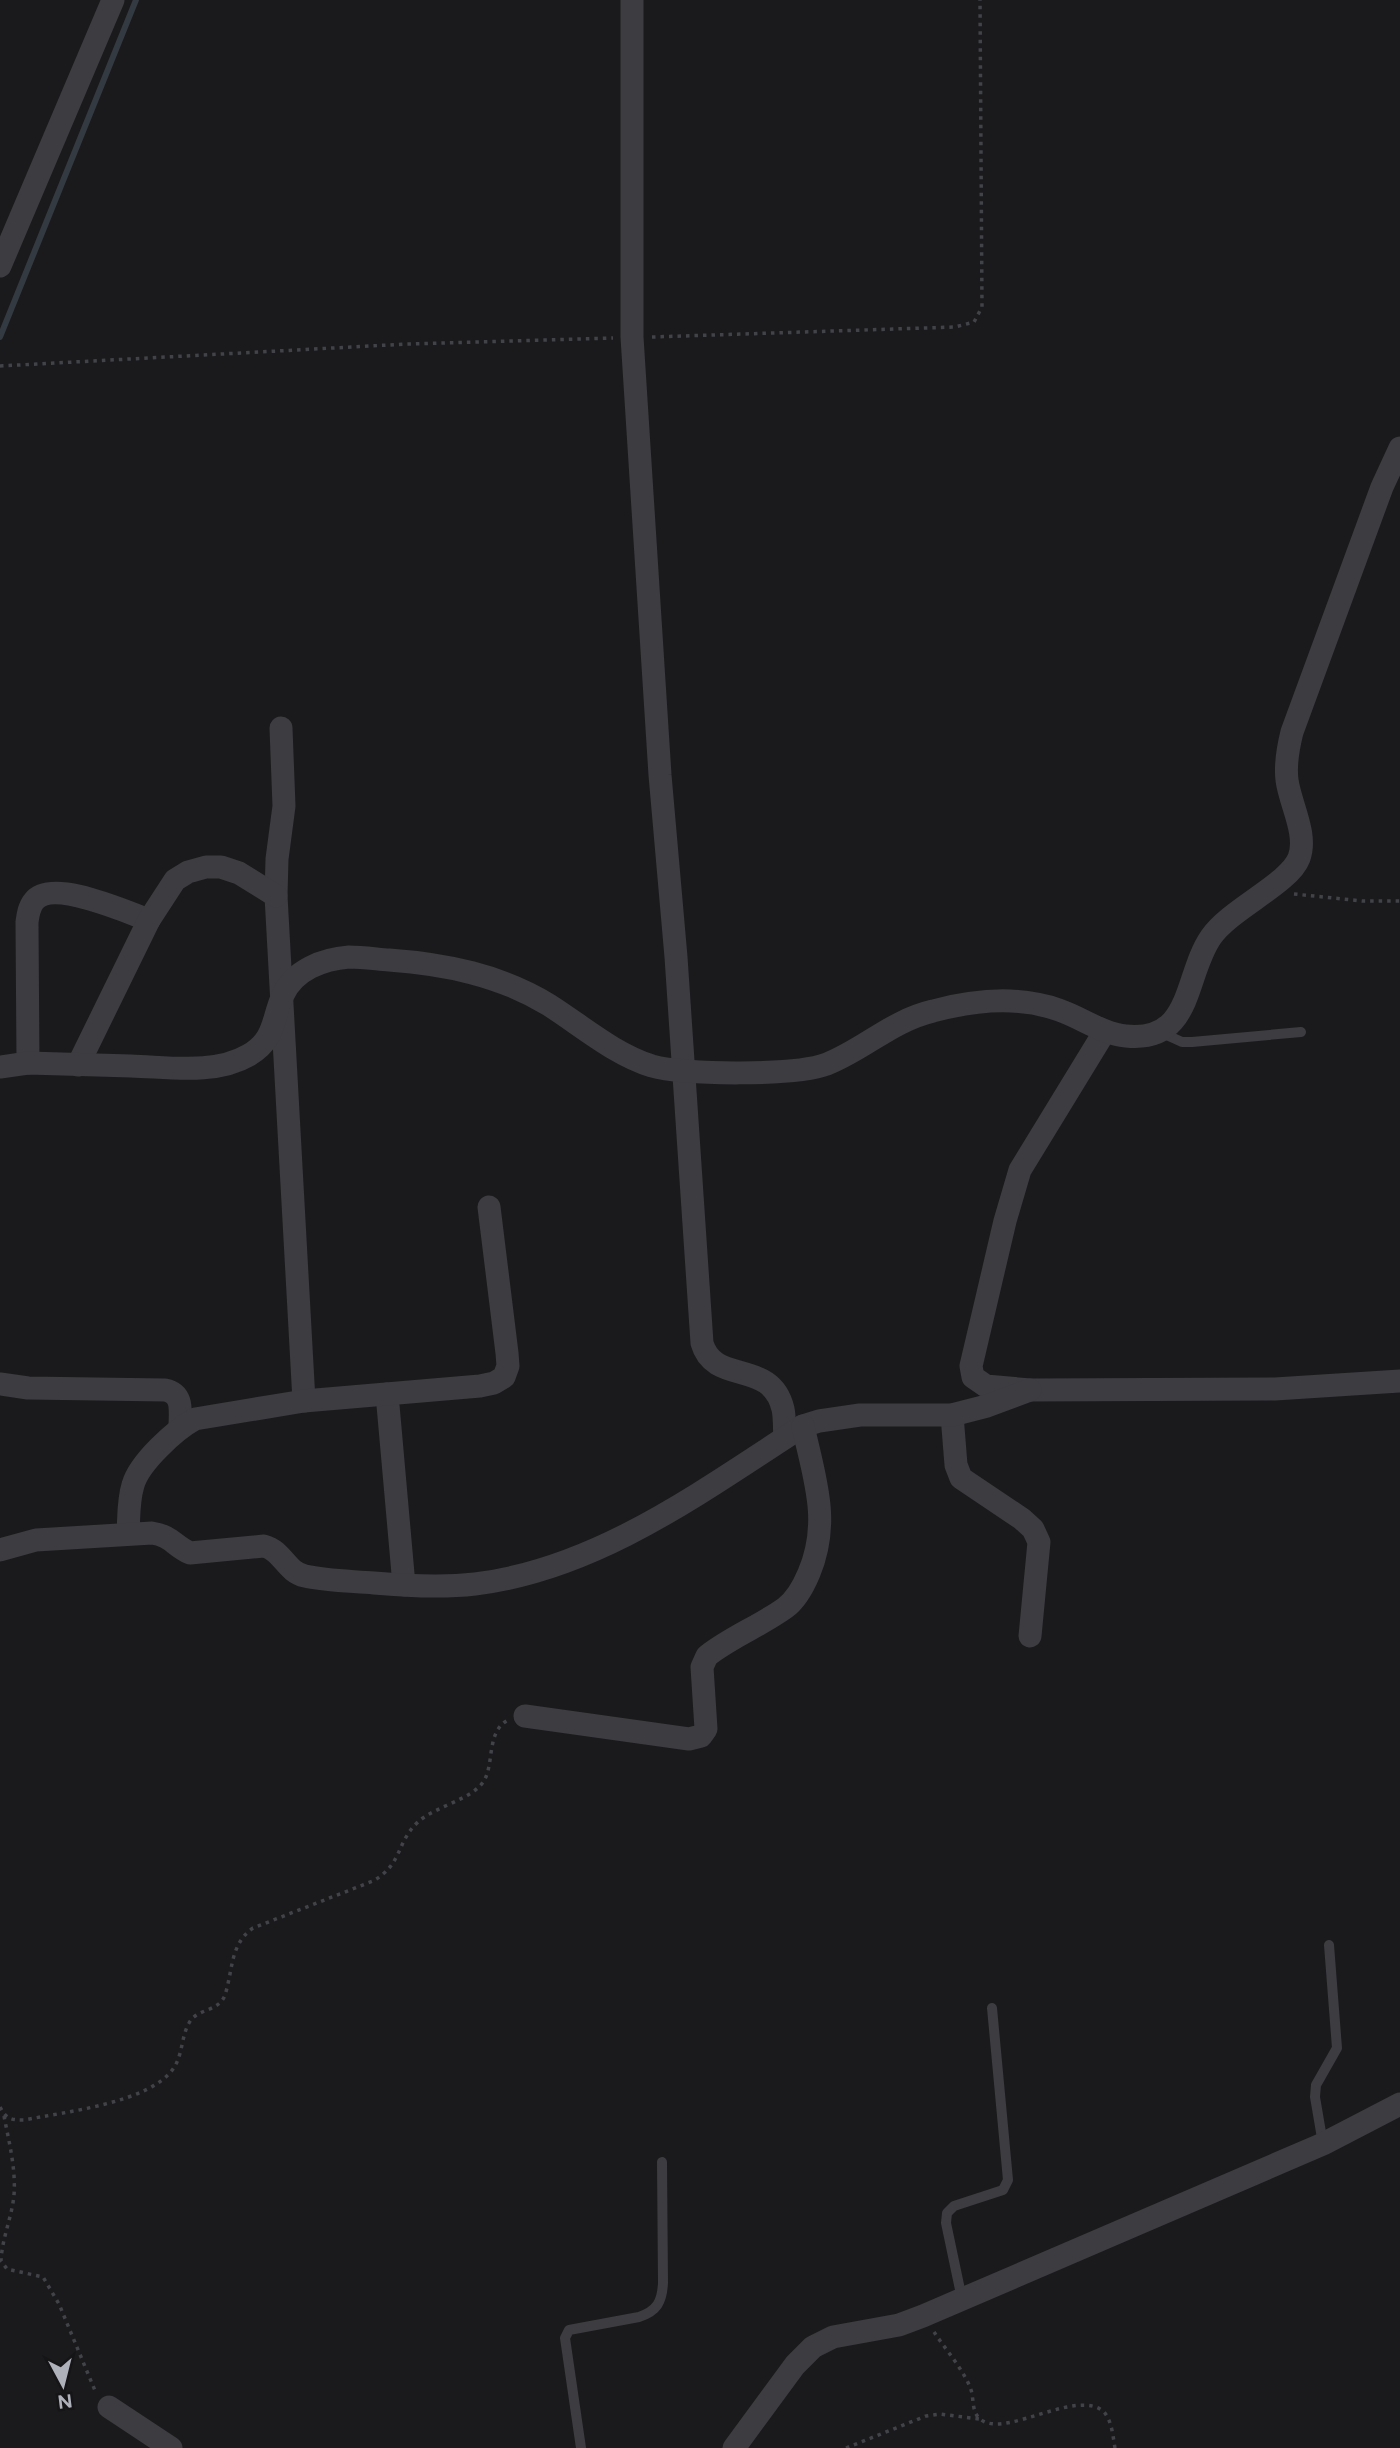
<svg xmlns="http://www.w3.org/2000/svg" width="1400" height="2448" viewBox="0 0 1400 2448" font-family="Figtree,sans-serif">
	<rect width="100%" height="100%" fill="#1a1a1c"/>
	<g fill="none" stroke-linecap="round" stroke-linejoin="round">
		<path stroke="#343a41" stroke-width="6" d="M0,337L136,0"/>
		<g stroke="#424348" stroke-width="3.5" stroke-dasharray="3.5 5" stroke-linecap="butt">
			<path d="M652,337L955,327L974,322L982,307L980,0"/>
			<path d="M0,366L407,344L613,338"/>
			<path d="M1294,894L1362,901H1400"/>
			<path d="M0,2107C6,2119 11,2120 24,2120C64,2112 149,2103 173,2069C183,2055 181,2037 189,2023C197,2008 219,2012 225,1995C233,1970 230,1944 253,1928L373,1881C403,1864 396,1842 418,1822C435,1806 475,1799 485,1779C494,1761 487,1731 508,1720"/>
			<path d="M4,2116C9,2142 16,2169 14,2195C12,2217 2,2238 1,2261L7,2269L43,2277L59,2304L96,2393"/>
			<path d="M934,2332C946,2350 962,2368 970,2387C975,2398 970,2414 983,2421C1009,2436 1078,2388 1104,2412C1112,2421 1113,2437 1115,2448"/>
			<path d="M846,2448L926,2416L940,2414L979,2419"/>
		</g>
		<g stroke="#3c3c41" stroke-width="10">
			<path d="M1160,1032L1182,1042H1192L1301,1032"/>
			<path d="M1323,2144L1315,2097L1316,2085L1337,2048L1329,1945"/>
			<path d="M962,2299L946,2223L947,2213L954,2206L1003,2190L1008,2180L992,2008"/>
			<path d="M581,2448L565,2338L569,2330L639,2317C657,2311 662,2302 663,2283L662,2162"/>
		</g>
		<g stroke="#3c3c41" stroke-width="23">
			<path d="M632,0V337L660,775L676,957L702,1343C714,1386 771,1358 783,1409C785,1418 784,1428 785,1437"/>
			<path d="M0,266L113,0"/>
			<path d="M281,728L284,806L277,859L276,896L304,1401"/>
			<path d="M1105,1031L1020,1170L1005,1221L971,1366L973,1377L986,1386L1030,1390L1275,1389L1400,1381"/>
			<path d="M28,1063L27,922C28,915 29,907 34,901C52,878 126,912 149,920"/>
			<path d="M78,1065L149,920L175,880L188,872L206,867H221L239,873L276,896"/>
			<path d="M0,1067L28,1063C62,1064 97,1065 131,1066C169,1067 215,1075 249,1055C276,1039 272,1019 283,995C294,970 323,959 349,957C362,957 376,959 389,960C445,964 500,975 549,1005C582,1026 614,1054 652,1066C684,1075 795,1076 827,1064C865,1049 891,1021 933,1011C974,1000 1020,996 1059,1010C1082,1018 1103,1034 1126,1036C1193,1043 1184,976 1211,937C1230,909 1289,884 1299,858C1308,834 1290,804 1287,780C1285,764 1288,748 1292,732L1382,487L1400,448"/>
			<path d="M0,1384L28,1388L165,1390C184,1394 180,1411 180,1427"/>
			<path d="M387,1394L404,1585"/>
			<path d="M952,1415L956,1465L961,1478L1022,1519L1033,1529L1039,1542L1030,1636"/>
			<path d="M128,1534C129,1518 128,1501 133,1485C139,1463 175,1430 195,1419L304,1401L480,1386L494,1383L504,1377L508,1366L507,1353L489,1207"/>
			<path d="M0,1550L36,1540L152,1533C172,1536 174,1546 190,1553L264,1546C283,1551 286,1572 305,1576C327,1581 351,1581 374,1583C408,1586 441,1588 475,1584C598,1569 702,1491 803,1426L819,1421L860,1415H952L987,1406L1030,1390"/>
			<path d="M525,1716L689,1739L701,1736L706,1729L702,1667L707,1656C731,1637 760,1626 785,1608C796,1600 804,1585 809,1573C831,1521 814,1477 803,1426"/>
			<path d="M109,2407L171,2448"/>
			<path d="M734,2448L795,2365L813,2347L833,2337L899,2325L923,2316L1323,2144L1400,2104"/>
		</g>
	</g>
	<g transform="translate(63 2385) rotate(173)" stroke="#151517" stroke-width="5" paint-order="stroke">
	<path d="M0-5L12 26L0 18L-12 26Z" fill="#aeb1ba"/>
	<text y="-10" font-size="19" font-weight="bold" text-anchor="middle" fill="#aeb1ba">N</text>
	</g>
</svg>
